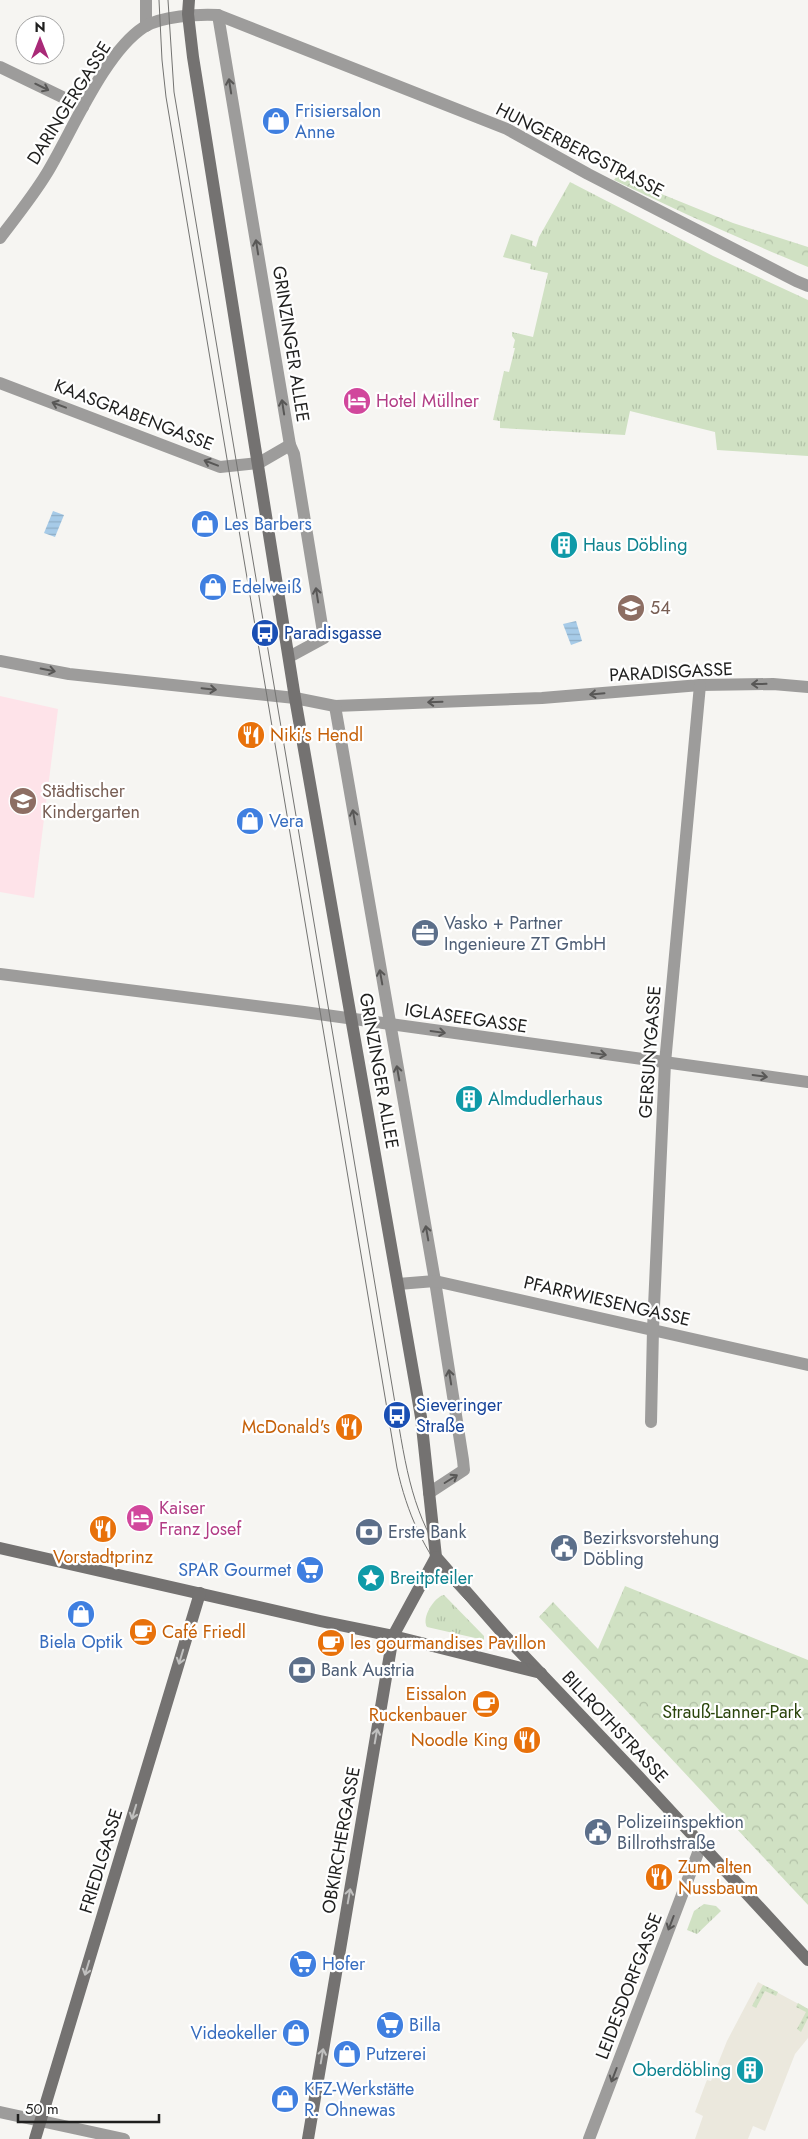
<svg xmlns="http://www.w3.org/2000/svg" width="808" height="2139" viewBox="0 0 808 2139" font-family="Jost,sans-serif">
	<defs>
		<pattern id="grass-tufts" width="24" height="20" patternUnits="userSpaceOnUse" patternTransform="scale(1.25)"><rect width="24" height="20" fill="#d0e1c3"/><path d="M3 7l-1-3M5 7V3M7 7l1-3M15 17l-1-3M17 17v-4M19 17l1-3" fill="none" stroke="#b2c1a7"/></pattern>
		<pattern id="forest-crowns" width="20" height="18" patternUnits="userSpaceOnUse" patternTransform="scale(1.25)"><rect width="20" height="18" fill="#d0e1c3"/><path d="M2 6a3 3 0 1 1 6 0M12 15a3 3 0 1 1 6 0" fill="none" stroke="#b2c1a7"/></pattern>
		<pattern id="garden-dots" width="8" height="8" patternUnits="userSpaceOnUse" patternTransform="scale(1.25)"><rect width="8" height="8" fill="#d0e1c3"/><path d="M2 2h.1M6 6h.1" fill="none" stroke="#b2c1a7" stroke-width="1.8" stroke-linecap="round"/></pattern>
		<pattern id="water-rules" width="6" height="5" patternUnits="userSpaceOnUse" patternTransform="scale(1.25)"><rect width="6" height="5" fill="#a7cbe8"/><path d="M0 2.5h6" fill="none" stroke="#8faec7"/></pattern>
	</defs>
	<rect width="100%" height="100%" fill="#f6f5f2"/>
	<path fill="#ebe8dd" d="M758,1982L808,2009V2038L795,2054L765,2131L753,2126L748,2139H695L703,2116L695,2112L705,2085L707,2080L711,2081L727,2041Z"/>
	<path fill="#fee3e9" d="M0,696L58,709L34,898L0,892Z"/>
	<g fill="url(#grass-tufts)">
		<path d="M570,182L713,256L808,300V456L717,450L715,432L630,411L625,435L500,428V421L493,420L504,371L509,372L515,348H513L515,340L512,336V332L533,337L548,273L530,269L531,264L503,257L511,234L533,241L532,245L536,247L539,237Z"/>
		<path d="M444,1595L484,1636V1640L427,1627C421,1618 434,1597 444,1595Z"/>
		<path d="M704,1904L716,1906L721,1911L697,1934L687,1930L694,1911Z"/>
	</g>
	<g fill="url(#forest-crowns)">
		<path d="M617,176L733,223L808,247V267C742,240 678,211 614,180Z"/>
		<path d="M625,1586L808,1660V1905L539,1617L553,1602L598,1649Z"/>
	</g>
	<g fill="url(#garden-dots)">
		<path d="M763,1985L778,1992L776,1996L765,1991L756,2008L752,2006Z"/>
		<path d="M798,2003L808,2009V2018L801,2032L797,2029L806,2012L796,2007Z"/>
	</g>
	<g fill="url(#water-rules)">
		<path d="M53,511L64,515L55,537L44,533Z"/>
		<path d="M576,621L582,641L571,645L563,624Z"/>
	</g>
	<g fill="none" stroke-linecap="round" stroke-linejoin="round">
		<g stroke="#9d9c9b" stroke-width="12">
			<path d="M218,15L290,445L294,454L324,638L289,657"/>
			<path d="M146,26V0"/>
			<path d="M0,67L83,107"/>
			<path d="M0,238C16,217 33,196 47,173C72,132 104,53 144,27C161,16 198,14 218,15L507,129L588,174L796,281L808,286"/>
			<path d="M0,383L220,467L259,463L290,445"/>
			<path d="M0,661L69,674L295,698L335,706L542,698L700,685L773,684L808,687"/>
			<path d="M335,706L435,1281L463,1460L464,1470L429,1493"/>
			<path d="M0,974L304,1012L808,1082"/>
			<path d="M398,1284L435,1281L808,1365"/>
			<path d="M651,1422L653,1329L665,1063L700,685"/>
			<path d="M0,2112L124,2139"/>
			<path d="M589,2139L701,1845"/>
		</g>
		<g stroke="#747271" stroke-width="12">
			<path d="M189,0L188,14L193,57L295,698L421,1417L436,1557L506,1637L639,1777L808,1960"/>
			<path d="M0,1548L320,1621L393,1636L541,1673"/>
			<path d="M35,2139L200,1593"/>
			<path d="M308,2139L393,1636L436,1557"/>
		</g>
		<g stroke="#737371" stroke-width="1">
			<path d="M159,0L162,60L166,97L397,1468C407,1513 424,1551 453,1586L808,1965"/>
			<path d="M168,0L174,92L397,1415C408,1480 415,1524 457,1578L808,1953"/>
		</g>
	</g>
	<defs><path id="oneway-shaft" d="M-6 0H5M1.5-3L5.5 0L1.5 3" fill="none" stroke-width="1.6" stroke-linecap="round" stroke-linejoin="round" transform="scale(1.25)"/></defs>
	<g stroke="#585756">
		<use href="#oneway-shaft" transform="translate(230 86) rotate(-99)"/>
		<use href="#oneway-shaft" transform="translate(42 87) rotate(26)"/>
		<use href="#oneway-shaft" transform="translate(257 247) rotate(-99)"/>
		<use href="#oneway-shaft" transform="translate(59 405) rotate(-159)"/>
		<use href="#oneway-shaft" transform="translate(283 407) rotate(-99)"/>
		<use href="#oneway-shaft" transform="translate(211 463) rotate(-159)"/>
		<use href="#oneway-shaft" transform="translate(317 595) rotate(-99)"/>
		<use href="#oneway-shaft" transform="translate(48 670) rotate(11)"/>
		<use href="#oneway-shaft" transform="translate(759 684) rotate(179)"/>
		<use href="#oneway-shaft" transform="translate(209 689) rotate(6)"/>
		<use href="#oneway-shaft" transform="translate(597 694) rotate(175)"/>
		<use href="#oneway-shaft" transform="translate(435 702) rotate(178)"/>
		<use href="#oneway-shaft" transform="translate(354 817) rotate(-100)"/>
		<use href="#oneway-shaft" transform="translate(381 977) rotate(-100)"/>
		<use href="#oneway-shaft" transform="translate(438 1032) rotate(8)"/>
		<use href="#oneway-shaft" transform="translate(599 1054) rotate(8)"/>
		<use href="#oneway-shaft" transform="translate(398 1073) rotate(-100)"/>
		<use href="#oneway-shaft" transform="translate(760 1076) rotate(8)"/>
		<use href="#oneway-shaft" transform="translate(427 1233) rotate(-100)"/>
		<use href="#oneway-shaft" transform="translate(450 1377) rotate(-99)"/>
		<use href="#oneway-shaft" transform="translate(451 1479) rotate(-32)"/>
		<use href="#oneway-shaft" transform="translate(671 1923) rotate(111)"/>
		<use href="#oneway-shaft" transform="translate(614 2075) rotate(111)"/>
	</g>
	<g stroke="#c0c0bf">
		<use href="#oneway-shaft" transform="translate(181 1657) rotate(107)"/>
		<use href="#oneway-shaft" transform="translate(376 1736) rotate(-80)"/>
		<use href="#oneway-shaft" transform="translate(134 1812) rotate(107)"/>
		<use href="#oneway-shaft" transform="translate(349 1896) rotate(-80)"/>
		<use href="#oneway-shaft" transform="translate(87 1968) rotate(107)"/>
		<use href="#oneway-shaft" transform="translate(322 2056) rotate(-80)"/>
	</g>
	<defs>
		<symbol id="shop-disc" viewBox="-11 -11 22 22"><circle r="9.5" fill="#3f7fe0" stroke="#fff"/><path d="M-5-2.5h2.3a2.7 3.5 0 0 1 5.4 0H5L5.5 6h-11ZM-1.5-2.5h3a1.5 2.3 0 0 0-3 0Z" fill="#fff"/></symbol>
		<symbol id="hotel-disc" viewBox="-11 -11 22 22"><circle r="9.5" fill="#d1479c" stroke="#fff"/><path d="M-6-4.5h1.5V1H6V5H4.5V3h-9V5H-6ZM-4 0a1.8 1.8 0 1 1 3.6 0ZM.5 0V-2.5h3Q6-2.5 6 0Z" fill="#fff"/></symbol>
		<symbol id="building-disc" viewBox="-11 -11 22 22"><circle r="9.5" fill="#0f9aa8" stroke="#fff"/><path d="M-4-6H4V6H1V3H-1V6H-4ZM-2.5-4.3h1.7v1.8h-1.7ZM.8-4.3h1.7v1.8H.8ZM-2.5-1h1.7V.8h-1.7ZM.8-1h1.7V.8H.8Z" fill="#fff"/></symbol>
		<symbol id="school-disc" viewBox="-11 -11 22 22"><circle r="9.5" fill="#8d6e63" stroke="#fff"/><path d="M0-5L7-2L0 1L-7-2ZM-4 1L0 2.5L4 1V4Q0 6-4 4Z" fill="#fff"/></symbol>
		<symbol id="bus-disc" viewBox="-11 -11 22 22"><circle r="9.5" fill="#1a4fb4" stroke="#fff"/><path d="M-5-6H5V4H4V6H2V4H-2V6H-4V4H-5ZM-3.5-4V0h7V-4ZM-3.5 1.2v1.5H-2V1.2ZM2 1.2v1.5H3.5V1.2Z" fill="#fff"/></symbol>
		<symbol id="restaurant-disc" viewBox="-11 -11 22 22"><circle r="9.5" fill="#e8710a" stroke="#fff"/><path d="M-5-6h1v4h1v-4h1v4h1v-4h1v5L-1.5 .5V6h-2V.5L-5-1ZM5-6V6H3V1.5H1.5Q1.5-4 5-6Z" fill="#fff"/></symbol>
		<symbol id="office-disc" viewBox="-11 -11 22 22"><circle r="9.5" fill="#5c6f8a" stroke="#fff"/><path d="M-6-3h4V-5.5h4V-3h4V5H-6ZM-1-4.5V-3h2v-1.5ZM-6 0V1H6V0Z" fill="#fff"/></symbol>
		<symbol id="bank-disc" viewBox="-11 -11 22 22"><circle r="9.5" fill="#5c6f8a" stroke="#fff"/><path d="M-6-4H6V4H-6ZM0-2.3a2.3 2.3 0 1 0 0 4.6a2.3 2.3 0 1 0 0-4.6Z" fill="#fff"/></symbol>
		<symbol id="civic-disc" viewBox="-11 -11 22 22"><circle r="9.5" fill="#5c6f8a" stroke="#fff"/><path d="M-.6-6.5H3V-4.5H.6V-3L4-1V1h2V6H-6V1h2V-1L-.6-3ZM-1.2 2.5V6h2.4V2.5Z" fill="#fff"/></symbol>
		<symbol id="supermarket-disc" viewBox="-11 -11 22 22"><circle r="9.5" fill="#3f7fe0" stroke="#fff"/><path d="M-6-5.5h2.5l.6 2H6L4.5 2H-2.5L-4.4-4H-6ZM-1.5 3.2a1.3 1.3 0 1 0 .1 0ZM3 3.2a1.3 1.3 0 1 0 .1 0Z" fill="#fff"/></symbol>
		<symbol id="sight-disc" viewBox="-11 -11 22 22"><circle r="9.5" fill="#0f9aa8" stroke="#fff"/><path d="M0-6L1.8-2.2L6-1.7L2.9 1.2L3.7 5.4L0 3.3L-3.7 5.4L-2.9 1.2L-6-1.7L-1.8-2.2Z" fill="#fff"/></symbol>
		<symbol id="cafe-disc" viewBox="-11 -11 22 22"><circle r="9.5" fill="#e8710a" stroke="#fff"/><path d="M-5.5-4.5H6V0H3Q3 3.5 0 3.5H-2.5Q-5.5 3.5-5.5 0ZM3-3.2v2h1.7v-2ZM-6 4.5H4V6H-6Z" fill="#fff"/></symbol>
	</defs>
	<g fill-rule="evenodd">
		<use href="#shop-disc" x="260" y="105" width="32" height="32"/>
		<use href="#hotel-disc" x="341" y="385" width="32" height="32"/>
		<use href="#shop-disc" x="189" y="508" width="32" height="32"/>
		<use href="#building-disc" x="548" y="529" width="32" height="32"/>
		<use href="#shop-disc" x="197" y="571" width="32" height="32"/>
		<use href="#school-disc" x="615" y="592" width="32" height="32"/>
		<use href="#bus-disc" x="249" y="617" width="32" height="32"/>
		<use href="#restaurant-disc" x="235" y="719" width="32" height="32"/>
		<use href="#school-disc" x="7" y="785" width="32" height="32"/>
		<use href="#shop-disc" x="234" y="805" width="32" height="32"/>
		<use href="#office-disc" x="409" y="917" width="32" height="32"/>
		<use href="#building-disc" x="453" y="1083" width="32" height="32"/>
		<use href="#bus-disc" x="381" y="1399" width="32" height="32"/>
		<use href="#restaurant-disc" x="333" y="1411" width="32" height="32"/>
		<use href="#hotel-disc" x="124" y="1502" width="32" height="32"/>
		<use href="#restaurant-disc" x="87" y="1513" width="32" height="32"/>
		<use href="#bank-disc" x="353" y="1516" width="32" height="32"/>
		<use href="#civic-disc" x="548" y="1532" width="32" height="32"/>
		<use href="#supermarket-disc" x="294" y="1554" width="32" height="32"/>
		<use href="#sight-disc" x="355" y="1562" width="32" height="32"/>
		<use href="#shop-disc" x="65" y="1598" width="32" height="32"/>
		<use href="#cafe-disc" x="127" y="1616" width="32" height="32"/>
		<use href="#cafe-disc" x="315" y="1627" width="32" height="32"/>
		<use href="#bank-disc" x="286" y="1654" width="32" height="32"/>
		<use href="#cafe-disc" x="470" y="1688" width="32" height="32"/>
		<use href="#restaurant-disc" x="511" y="1724" width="32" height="32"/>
		<use href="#civic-disc" x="582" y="1816" width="32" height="32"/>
		<use href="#restaurant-disc" x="643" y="1861" width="32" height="32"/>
		<use href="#supermarket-disc" x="287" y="1948" width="32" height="32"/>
		<use href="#supermarket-disc" x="374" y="2009" width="32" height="32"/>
		<use href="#shop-disc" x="280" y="2017" width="32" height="32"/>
		<use href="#shop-disc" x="331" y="2038" width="32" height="32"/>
		<use href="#building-disc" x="734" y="2054" width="32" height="32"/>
		<use href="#shop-disc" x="269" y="2083" width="32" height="32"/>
	</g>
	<g text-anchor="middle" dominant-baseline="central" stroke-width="4.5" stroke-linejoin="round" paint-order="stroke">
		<g font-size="18" fill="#1f1f1e" stroke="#fff">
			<text transform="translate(69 103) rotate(-58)">DARINGERGASSE</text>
			<text transform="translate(580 150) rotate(27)">HUNGERBERGSTRASSE</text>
			<text transform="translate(291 344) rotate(81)">GRINZINGER ALLEE</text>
			<text transform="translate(134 415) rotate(21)">KAASGRABENGASSE</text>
			<text transform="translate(671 672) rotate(-3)">PARADISGASSE</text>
			<text transform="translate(466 1018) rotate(8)">IGLASEEGASSE</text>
			<text transform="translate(650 1052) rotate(-86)">GERSUNYGASSE</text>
			<text transform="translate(379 1071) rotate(80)">GRINZINGER ALLEE</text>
			<text transform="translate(607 1301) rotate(13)">PFARRWIESENGASSE</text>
			<text transform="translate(615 1727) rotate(47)">BILLROTHSTRASSE</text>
			<text transform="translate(341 1840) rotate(-80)">OBKIRCHERGASSE</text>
			<text transform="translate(101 1861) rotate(-73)">FRIEDLGASSE</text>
			<text transform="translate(629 1986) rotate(-69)">LEIDESDORFGASSE</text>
		</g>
		<g font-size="18" fill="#366cbe" stroke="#fff" text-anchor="start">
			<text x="295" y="111">Frisiersalon<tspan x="295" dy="21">Anne</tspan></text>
			<text x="224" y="524">Les Barbers</text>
			<text x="232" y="587">Edelweiß</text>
			<text x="269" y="821">Vera</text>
			<text x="291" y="1570" text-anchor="end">SPAR Gourmet</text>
			<text x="81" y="1642" text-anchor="middle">Biela Optik</text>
			<text x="322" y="1964">Hofer</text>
			<text x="409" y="2025">Billa</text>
			<text x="277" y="2033" text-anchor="end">Videokeller</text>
			<text x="366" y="2054">Putzerei</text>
			<text x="304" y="2089">KFZ-Werkstätte<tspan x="304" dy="21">R. Ohnewas</tspan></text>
		</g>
		<g font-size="18" fill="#b23c85" stroke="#fff" text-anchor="start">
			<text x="376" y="401">Hotel Müllner</text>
			<text x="159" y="1508">Kaiser<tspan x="159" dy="21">Franz Josef</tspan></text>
		</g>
		<g font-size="18" fill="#0d838f" stroke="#fff" text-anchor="start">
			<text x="583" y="545">Haus Döbling</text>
			<text x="488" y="1099">Almdudlerhaus</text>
			<text x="390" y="1578">Breitpfeiler</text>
			<text x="731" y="2070" text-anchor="end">Oberdöbling</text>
		</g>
		<g font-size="18" fill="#785e54" stroke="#fff" text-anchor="start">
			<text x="650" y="608">54</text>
			<text x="42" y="791">Städtischer<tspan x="42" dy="21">Kindergarten</tspan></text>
		</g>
		<g font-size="18" fill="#164399" stroke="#fff" text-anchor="start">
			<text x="284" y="633">Paradisgasse</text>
			<text x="416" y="1405">Sieveringer<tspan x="416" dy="21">Straße</tspan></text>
		</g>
		<g font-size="18" fill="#c56008" stroke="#fff" text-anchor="start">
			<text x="270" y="735">Niki's Hendl</text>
			<text x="330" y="1427" text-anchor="end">McDonald's</text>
			<text x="103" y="1557" text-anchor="middle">Vorstadtprinz</text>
			<text x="162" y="1632">Café Friedl</text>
			<text x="350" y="1643">les gourmandises Pavillon</text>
			<text x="467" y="1694" text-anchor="end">Eissalon<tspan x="467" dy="21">Ruckenbauer</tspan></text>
			<text x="508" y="1740" text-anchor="end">Noodle King</text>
			<text x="678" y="1867">Zum alten<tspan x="678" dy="21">Nussbaum</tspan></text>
		</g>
		<g font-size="18" fill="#4e5e75" stroke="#fff" text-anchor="start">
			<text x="444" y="923">Vasko + Partner<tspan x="444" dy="21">Ingenieure ZT GmbH</tspan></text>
			<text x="388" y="1532">Erste Bank</text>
			<text x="583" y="1538">Bezirksvorstehung<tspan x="583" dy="21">Döbling</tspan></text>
			<text x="321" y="1670">Bank Austria</text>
			<text x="617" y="1822">Polizeiinspektion<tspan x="617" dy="21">Billrothstraße</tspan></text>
		</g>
		<g font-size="18" fill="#2a440b" stroke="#fff">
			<text x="732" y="1712">Strauß-Lanner-Park</text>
		</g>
	</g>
	<g transform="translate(40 40)"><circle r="24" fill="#ffffff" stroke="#a5a5a5"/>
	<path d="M0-4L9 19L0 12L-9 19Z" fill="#a92977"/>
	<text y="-8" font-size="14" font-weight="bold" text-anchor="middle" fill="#1f1f1e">N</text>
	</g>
	<path d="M18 2114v8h141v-8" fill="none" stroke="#1f1f1e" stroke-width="2.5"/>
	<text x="25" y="2114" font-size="15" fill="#1f1f1e" stroke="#ffffff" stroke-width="4" paint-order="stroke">50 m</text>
</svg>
